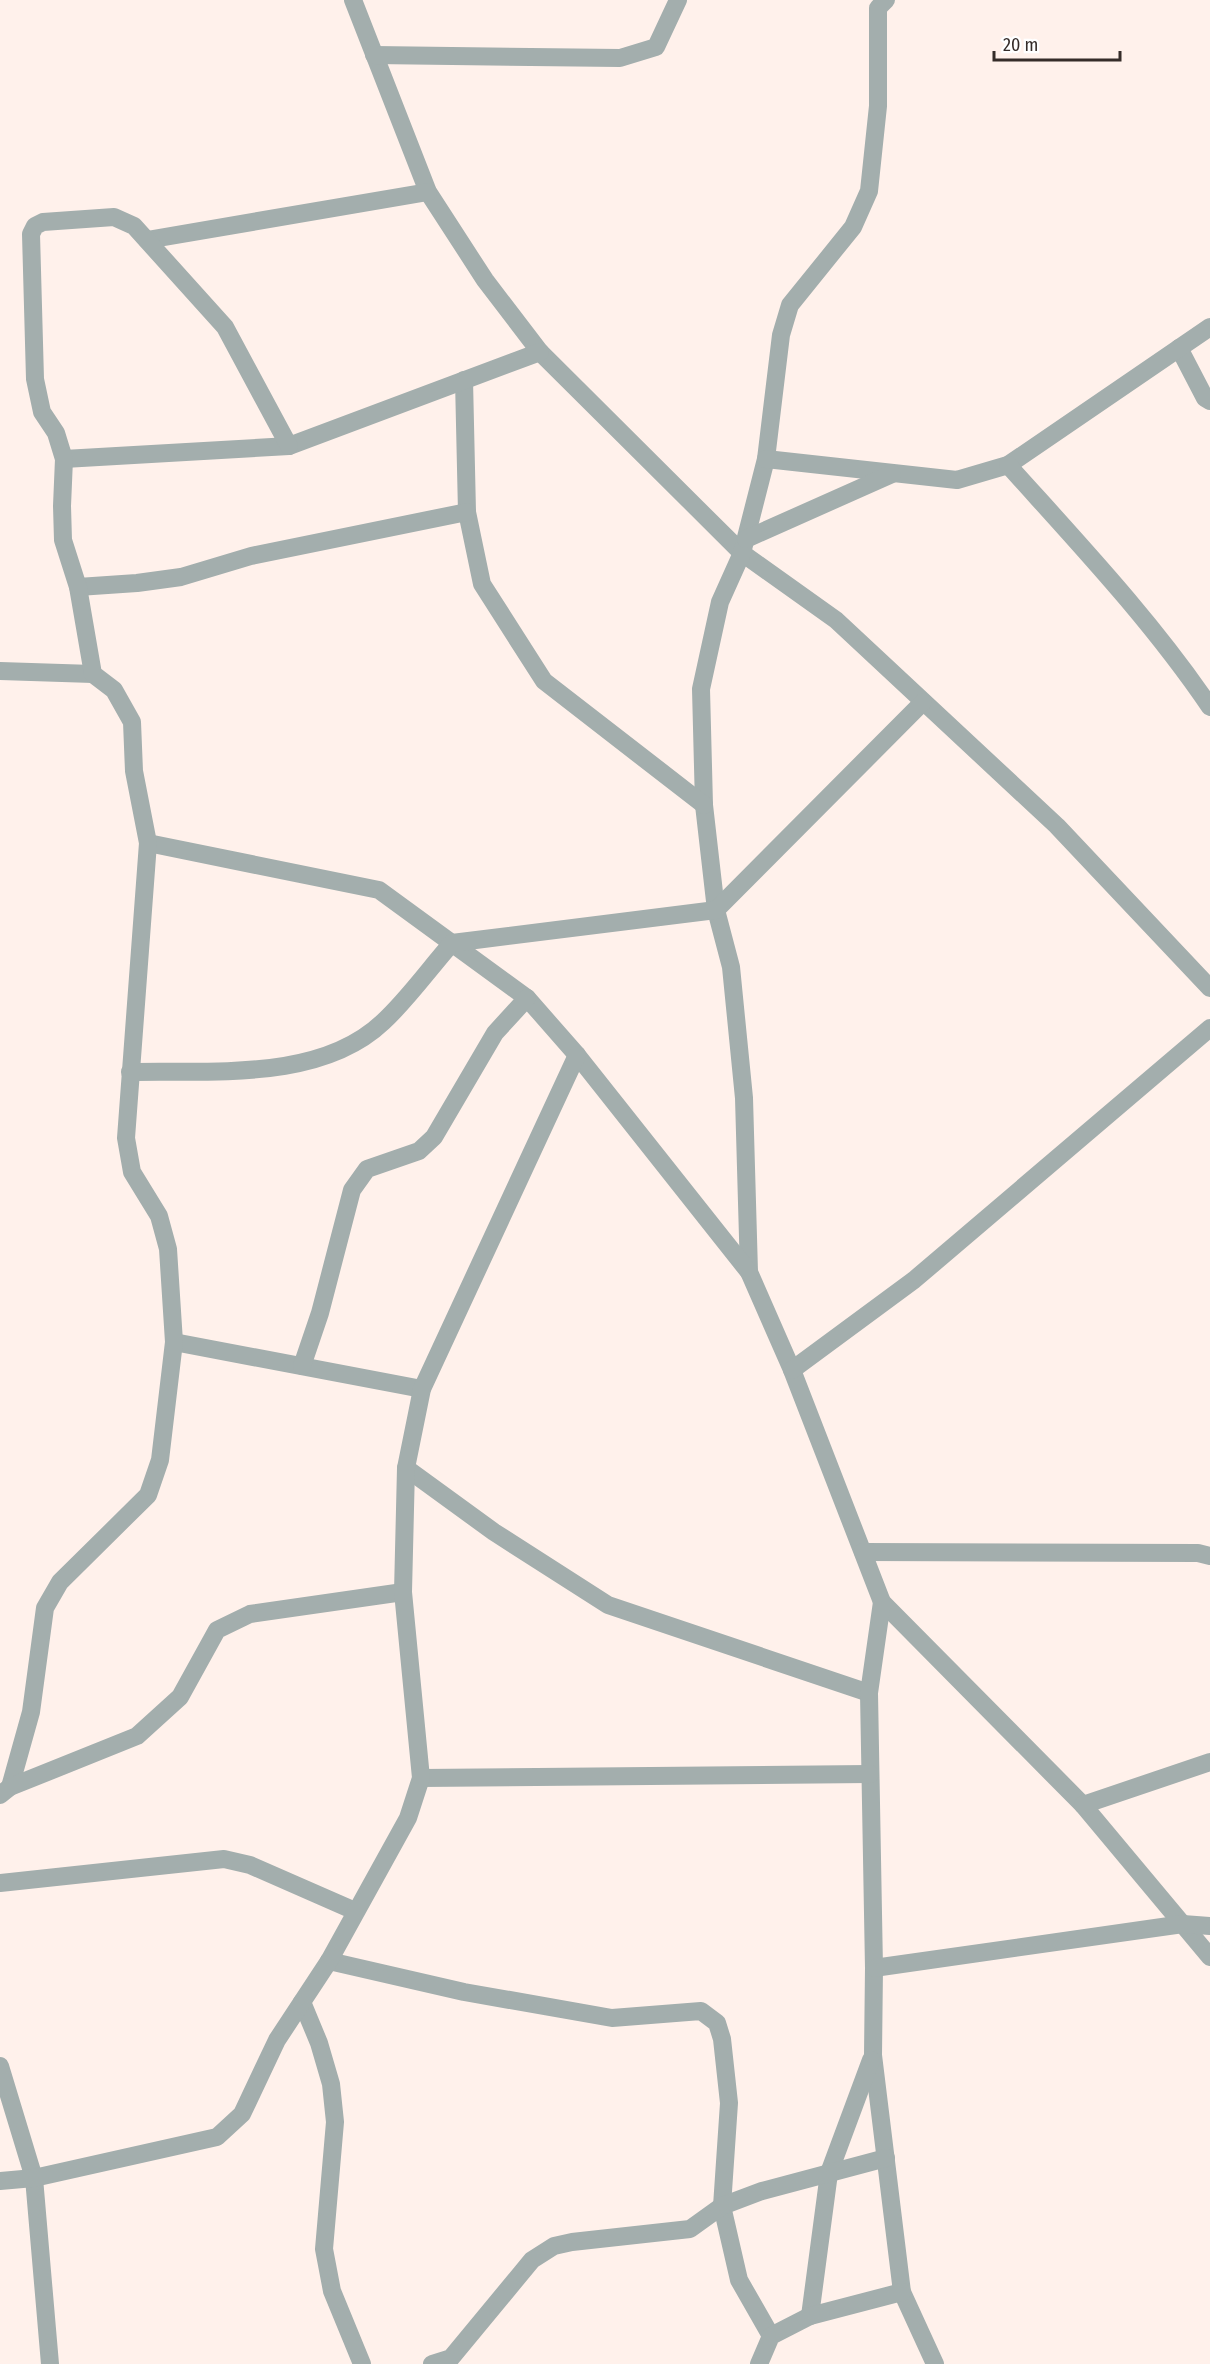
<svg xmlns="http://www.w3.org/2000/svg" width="1210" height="2364" viewBox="0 0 1210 2364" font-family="'Fira Sans Condensed',sans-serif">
	<rect width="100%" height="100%" fill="#fff1eb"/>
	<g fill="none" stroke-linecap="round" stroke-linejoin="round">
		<g stroke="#a3aead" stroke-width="18">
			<path d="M353,0L428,192L485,280L540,352L742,553L836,620L1057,826L1210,988"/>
			<path d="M886,0L878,8V106L869,191L853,227L790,305L781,335L766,459L742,553L720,602L701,689L704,805L716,910L731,967L744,1098L749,1272L792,1370L882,1602L1083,1805L1210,1957"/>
			<path d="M374,55L620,58L656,47L678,0"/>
			<path d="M147,240L428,192"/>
			<path d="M1179,348L1205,398L1210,401"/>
			<path d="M464,380L467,512L482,584L544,681L704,805"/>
			<path d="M64,459L289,446L540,352"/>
			<path d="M766,459L957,480L1008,465L1210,327"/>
			<path d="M1008,465C1078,543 1151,620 1210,707"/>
			<path d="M746,539L892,474"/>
			<path d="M78,587L137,583L181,577L251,556L467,512"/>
			<path d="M0,671L93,674"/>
			<path d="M148,843L379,890L527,998L577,1055L749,1272"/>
			<path d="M130,1072C210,1070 320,1082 383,1022C408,999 429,969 452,943L716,910L923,702"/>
			<path d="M174,1342L422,1389"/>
			<path d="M302,1366L320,1313L352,1190L367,1169L419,1151L434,1137L495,1033L527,998"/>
			<path d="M792,1370L914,1280L1210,1028"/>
			<path d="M406,1468L494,1532L608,1605L869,1693"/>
			<path d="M863,1552L1198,1553L1210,1556"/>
			<path d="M882,1602L869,1693L874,1968L873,2055L902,2292L935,2364"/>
			<path d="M421,1778L870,1774"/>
			<path d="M10,1787L31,1712L45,1608L60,1582L148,1495L160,1460L174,1342L168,1249L159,1216L132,1172L126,1138L148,843L134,771L132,722L114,690L93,674L78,587L63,540L62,506L64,459L56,433L42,412L35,379L31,234L35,226L43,222L114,217L134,226L225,327L289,446"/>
			<path d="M0,1795L10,1787L137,1736L180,1697L217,1630L250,1614L403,1592"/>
			<path d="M1083,1805L1210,1762"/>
			<path d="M0,1883L224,1859L250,1865L355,1911"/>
			<path d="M329,1961L464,1992L612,2018L701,2011L717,2023L722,2039L729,2103L722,2206L739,2280L771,2336"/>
			<path d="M874,1968L1183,1924L1210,1926"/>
			<path d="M302,2002L319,2043L331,2084L335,2122L324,2249L332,2291L362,2364"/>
			<path d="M0,2066L34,2178L50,2364"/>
			<path d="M0,2181L34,2178L217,2137L242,2114L277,2040L329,1961L408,1818L421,1778L403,1592L406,1468L422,1389L577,1055"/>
			<path d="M810,2316L829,2173L871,2060"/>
			<path d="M432,2364L451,2358L532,2260L554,2246L572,2242L690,2229L722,2206L762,2191L886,2158"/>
			<path d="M759,2364L771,2336L810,2316L902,2292"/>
		</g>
	</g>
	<path d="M994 51v9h126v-9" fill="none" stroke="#352c29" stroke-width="3"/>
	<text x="1003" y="51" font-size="18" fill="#352c29" stroke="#ffffff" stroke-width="4.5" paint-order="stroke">20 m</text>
</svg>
